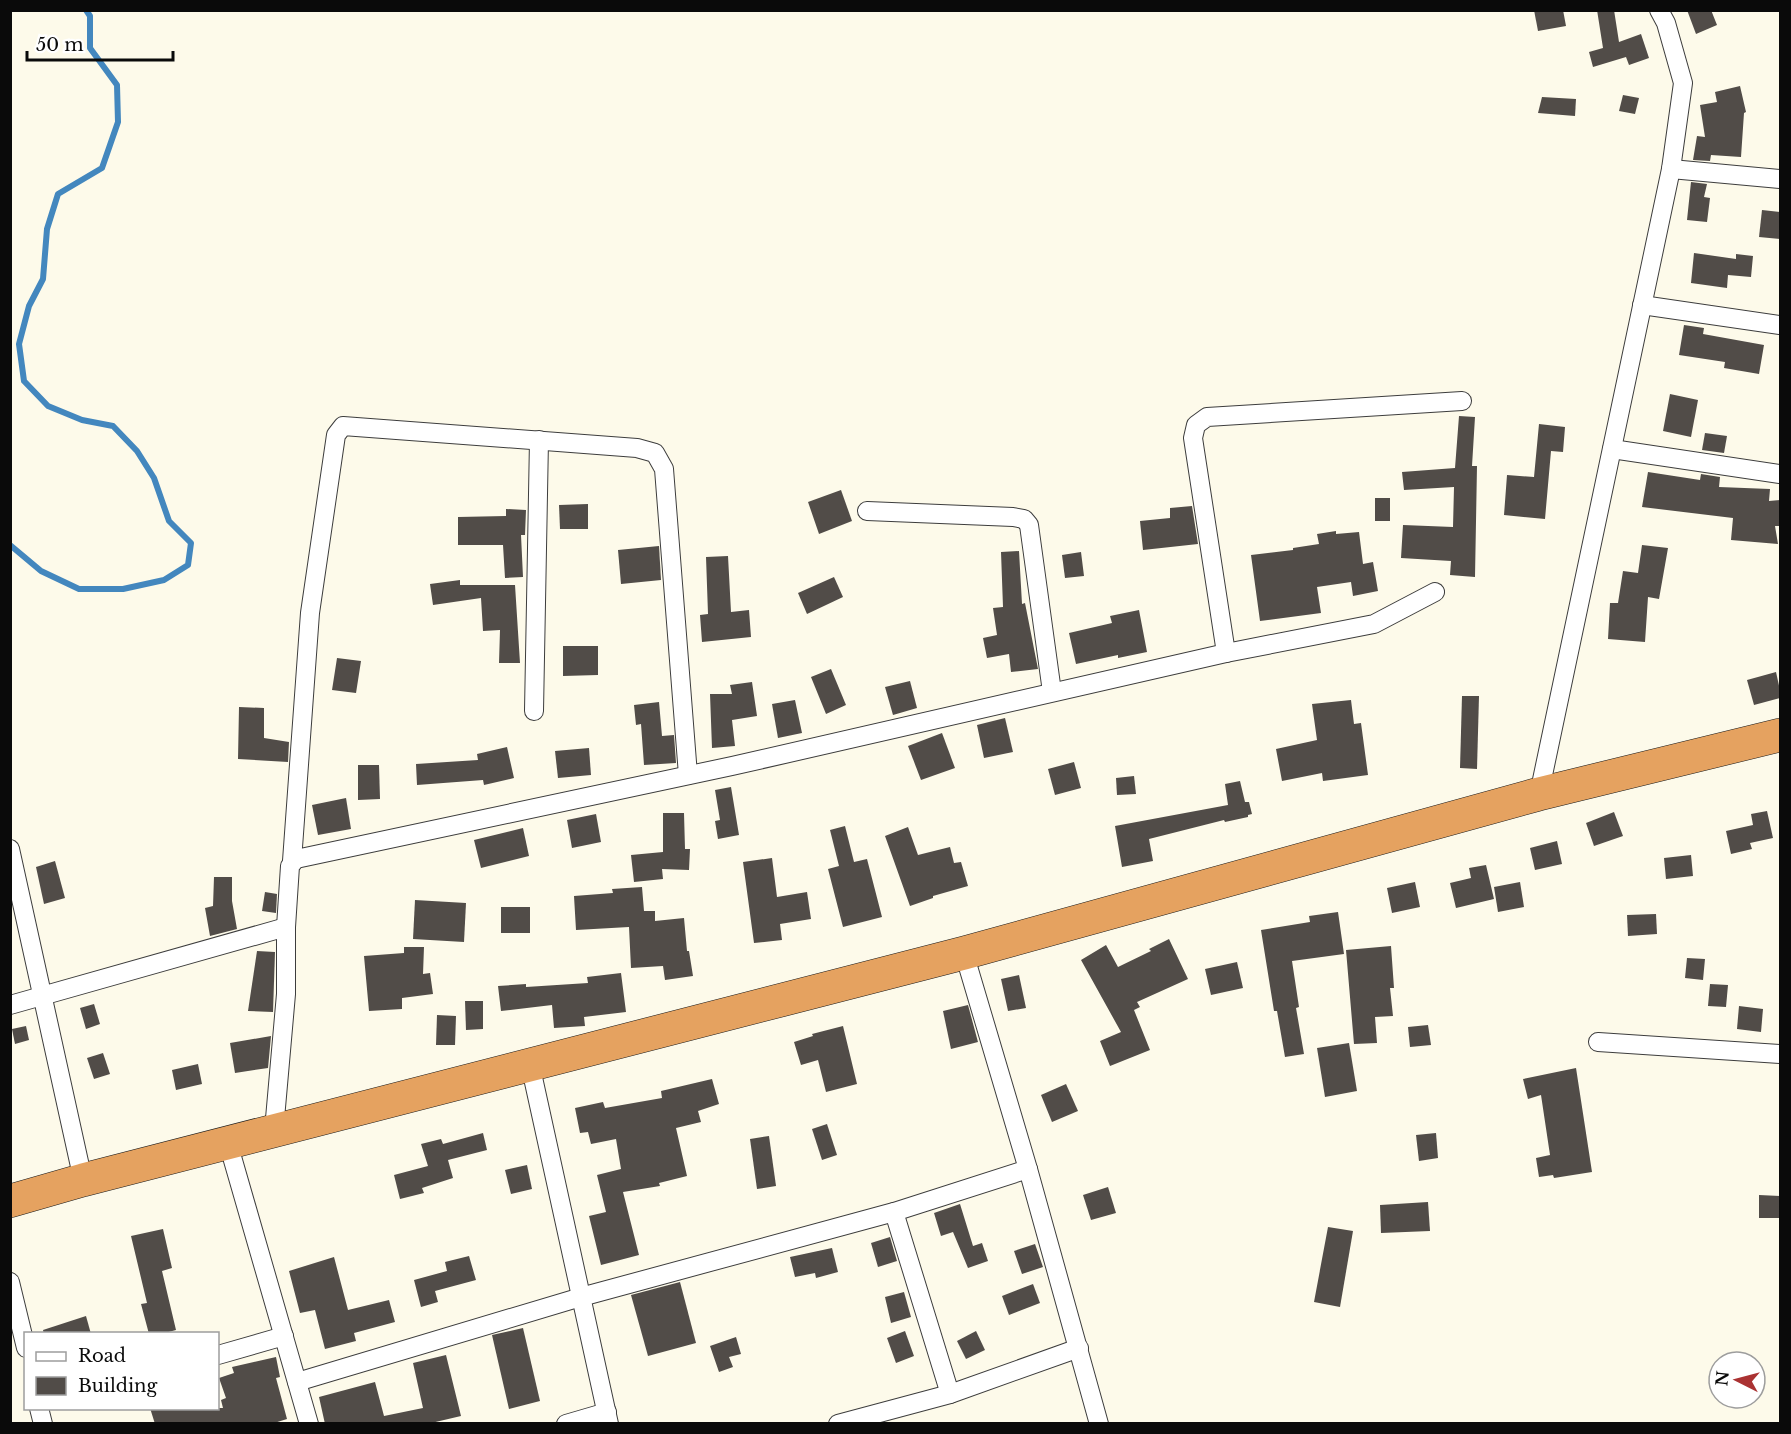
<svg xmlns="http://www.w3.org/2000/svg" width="1791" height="1434" viewBox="0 0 1791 1434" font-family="'Libre Baskerville',serif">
	<rect width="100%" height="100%" fill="#fdfaea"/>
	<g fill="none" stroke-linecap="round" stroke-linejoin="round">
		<path stroke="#4387be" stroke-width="6" d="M10,545L41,571L79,589H123L164,580L188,565L191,543L169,521L154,478L137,451L113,426L82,420L48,406L24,381L19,344L29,306L43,279L47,229L58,194L102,168L118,122L117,85L90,48V16L86,10"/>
	</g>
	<g fill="#514c48">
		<path d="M1534,10H1563L1566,26L1538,31Z"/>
		<path d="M1597,10H1614L1619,42L1641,34L1649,58L1629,65L1626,57L1593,67L1589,52L1603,48Z"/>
		<path d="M1687,10H1711L1717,25L1696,34Z"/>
		<path d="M1740,86L1746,112L1744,113L1741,157L1711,155L1710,161L1693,160L1697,136L1705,137L1700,105L1717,102L1715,92Z"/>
		<path d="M1623,95L1639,98L1635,114L1619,111Z"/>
		<path d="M1542,97L1576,99L1575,116L1538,113Z"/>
		<path d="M1691,182L1707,184L1704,197L1710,198L1707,222L1687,220Z"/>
		<path d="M1762,210L1780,212V239L1759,237Z"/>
		<path d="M1694,253L1736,259V254L1753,256L1751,277L1728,275L1727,288L1691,283Z"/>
		<path d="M1684,325L1704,328L1703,334L1764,345L1759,374L1724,368L1725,362L1679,355Z"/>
		<path d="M1670,394L1698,400L1691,437L1663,431Z"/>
		<path d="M1459,416L1475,417L1472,466H1477L1475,577L1450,575L1451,561L1401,558L1403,525L1453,527L1454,487L1404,490L1402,472L1455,468Z"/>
		<path d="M1539,424L1565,427L1563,452L1551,451L1545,519L1504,515L1507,475L1534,477Z"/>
		<path d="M1705,433L1727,436L1724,453L1702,450Z"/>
		<path d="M1648,472L1700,480L1701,474L1720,477L1719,487L1770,489L1769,501L1780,500V526H1775L1778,544L1731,540L1733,518L1642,507Z"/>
		<path d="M841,490L852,521L819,534L808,502Z"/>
		<rect x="1375" y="498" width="15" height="23"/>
		<path d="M588,504V529H560L559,505Z"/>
		<path d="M1192,506L1198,544L1143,550L1140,521L1170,518V508Z"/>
		<path d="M506,509L526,510L525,535H521L523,577L505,578L503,545H458V517L506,516Z"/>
		<path d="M1336,531V534L1359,532L1363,564L1373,562L1378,591L1353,596L1351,582L1317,587L1321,613L1260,621L1251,555L1293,550V548L1319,544L1317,534Z"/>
		<path d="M1642,545L1668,548L1659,599L1648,597L1645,642L1608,639L1610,603H1618L1623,571L1638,573Z"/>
		<path d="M659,546L661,580L621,584L618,550Z"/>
		<path d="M1019,551L1022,604L1025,603L1038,669L1011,672L1009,654L987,658L983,638L997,635L993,608L1003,607L1001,552Z"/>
		<path d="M1081,552L1084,576L1065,578L1062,555Z"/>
		<path d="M728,556L731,612L749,610L751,637L702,642L700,615L708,614L706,557Z"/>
		<path d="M834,577L843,597L807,614L798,593Z"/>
		<path d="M460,580V585H515L520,663H499L500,630L483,631L481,598L433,605L430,584Z"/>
		<path d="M1139,610L1147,652L1118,658V655L1076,664L1069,633L1112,623L1110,616Z"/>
		<path d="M563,646H598V675L563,676Z"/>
		<path d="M337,658L361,661L356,693L332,690Z"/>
		<path d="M831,669L846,705L826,714L811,677Z"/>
		<path d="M1776,672L1780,690V698L1754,705L1747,680Z"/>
		<path d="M910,681L917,708L893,715L885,687Z"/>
		<path d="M752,682L757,716L732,720L735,746L712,748L710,694H732L730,685Z"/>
		<path d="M1462,696H1479L1477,769L1460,768Z"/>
		<path d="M795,700L802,733L778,738L772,704Z"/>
		<path d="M1351,700L1354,724L1361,723L1368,775L1323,781L1322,773L1282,781L1276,749L1317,740L1312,704Z"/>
		<path d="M659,702L662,736L674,735L676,763L644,765L641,724L636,725L634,705Z"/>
		<path d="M239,707L264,708V738L289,742L288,762L238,759Z"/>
		<path d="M1005,718L1013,752L984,758L977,725Z"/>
		<path d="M942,733L955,768L921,780L908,746Z"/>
		<path d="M507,747L514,778L484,785L483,780L417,785L416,764L478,760L477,754Z"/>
		<path d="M589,748L591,775L558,778L555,751Z"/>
		<path d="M1074,762L1081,788L1055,795L1048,769Z"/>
		<path d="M358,765H379L380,799L358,800Z"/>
		<path d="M1134,776L1136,794L1117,795L1116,778Z"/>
		<path d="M1240,781L1245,802H1249L1252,814L1248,815V817L1225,822L1224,820L1149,839L1153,861L1122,867L1115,826L1228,805L1225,784Z"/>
		<path d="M731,787L739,835L718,839L715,821L720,820L715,790Z"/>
		<path d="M346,798L351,829L318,835L312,805Z"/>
		<path d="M1767,811L1773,838L1750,843L1752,849L1731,854L1726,831L1753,825L1751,814Z"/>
		<path d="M1614,812L1623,836L1594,846L1586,823Z"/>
		<path d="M663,813H684L685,849H690L689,870L662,869L663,879L634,882L631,855L663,852Z"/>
		<path d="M596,814L601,842L572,848L567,820Z"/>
		<path d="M845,826L854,862L867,859L882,917L843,927L828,869L839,866L830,830Z"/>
		<path d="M908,827L918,855L950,847L954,863L961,862L968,886L933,896V898L910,906L885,836Z"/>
		<path d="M523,828L529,856L481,868L474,840Z"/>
		<path d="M1557,841L1562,864L1535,870L1530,848Z"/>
		<path d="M1691,855L1693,876L1666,879L1664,858Z"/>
		<path d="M772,858L777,897L807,892L811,919L780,924L782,940L754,943L743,862Z"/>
		<path d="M55,861L65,898L44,904L36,867Z"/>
		<path d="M1486,865L1494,899L1456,908L1450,883L1471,878L1469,868Z"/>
		<path d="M214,877H232V901L237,929L210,936L205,908L213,906Z"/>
		<path d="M1415,882L1420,907L1392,913L1387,888Z"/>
		<path d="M1520,882L1524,907L1498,912L1494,887Z"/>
		<path d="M642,887L644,911H655V921L684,918L687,951H689L693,976L665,980L663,966L631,968L629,927L576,930L574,896L613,893L612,889Z"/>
		<path d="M265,892L277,894L276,913L262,911Z"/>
		<path d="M415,900L466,903L464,942L413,939Z"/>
		<rect x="501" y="907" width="29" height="26"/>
		<path d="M1338,912L1344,954L1292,961L1299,1007L1296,1008L1304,1054L1285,1057L1277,1011H1274L1261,930L1310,922L1309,916Z"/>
		<path d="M1656,914L1657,934L1628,936L1627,915Z"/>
		<path d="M1169,939L1188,979L1137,1002L1140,1007L1134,1010L1150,1050L1110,1066L1100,1041L1121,1032L1081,960L1106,945L1118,967L1151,951L1149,949Z"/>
		<path d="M1391,946L1394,988H1390L1393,1016L1375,1017L1377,1043L1354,1044L1346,950Z"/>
		<path d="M404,947H424L423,974L430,973L433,994L402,998V1009L369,1011L364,956L404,953Z"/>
		<path d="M257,951L275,952L273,1012L248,1011Z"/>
		<path d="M1687,958L1705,959L1703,980L1685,978Z"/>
		<path d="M1237,962L1243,988L1211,995L1205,969Z"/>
		<path d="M621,973L626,1012L584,1017L585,1026L554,1028L552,1005L501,1011L498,986L526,984V987L588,983L587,977Z"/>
		<path d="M1019,975L1026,1008L1008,1011L1001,979Z"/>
		<path d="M1710,984L1728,985L1726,1007L1708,1006Z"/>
		<path d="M465,1001H483V1029L466,1030Z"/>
		<path d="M94,1004L100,1024L86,1029L80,1008Z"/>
		<path d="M968,1005L978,1042L951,1049L943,1011Z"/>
		<path d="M1739,1006L1763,1009L1761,1032L1737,1029Z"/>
		<path d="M437,1015L456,1016L455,1045H436Z"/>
		<path d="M1428,1025L1431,1045L1410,1047L1408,1027Z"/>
		<path d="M26,1026L29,1040L15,1044L12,1029Z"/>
		<path d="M843,1026L857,1084L826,1092L818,1060L801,1065L794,1042L813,1036L812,1034Z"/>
		<path d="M271,1036L268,1068L235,1073L230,1043Z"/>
		<path d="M1349,1043L1357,1091L1325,1097L1317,1048Z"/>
		<path d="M103,1053L110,1074L94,1079L87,1058Z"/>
		<path d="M198,1064L202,1084L176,1090L172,1070Z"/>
		<path d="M1576,1068L1592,1172L1554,1178L1553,1175L1539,1177L1536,1158L1550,1155L1541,1095L1528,1099L1523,1079Z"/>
		<path d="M712,1079L719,1104L698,1111L701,1122L676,1128L687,1176L659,1183L660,1186L623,1192L639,1255L601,1265L589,1216L606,1212L597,1175L621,1169L616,1139L591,1144L588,1132L580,1133L575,1108L603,1102L605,1108L662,1098L661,1091Z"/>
		<path d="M1066,1084L1078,1111L1052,1122L1041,1095Z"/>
		<path d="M827,1124L837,1155L822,1160L812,1129Z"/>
		<path d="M483,1133L487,1150L448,1160L453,1178L422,1188L424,1193L400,1199L394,1175L428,1166L421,1144L441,1139L443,1144Z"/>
		<path d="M1436,1133L1438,1158L1419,1161L1416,1135Z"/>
		<path d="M769,1136L776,1186L757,1189L750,1139Z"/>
		<path d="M527,1165L532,1189L511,1194L505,1170Z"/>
		<path d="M1108,1187L1116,1213L1091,1220L1083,1195Z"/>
		<path d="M1759,1195L1780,1196V1218H1759Z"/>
		<path d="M1428,1202L1430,1231L1381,1233L1380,1205Z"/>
		<path d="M960,1204L973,1246L982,1243L988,1261L968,1268L953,1232L941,1236L934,1213Z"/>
		<path d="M1328,1227L1353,1231L1340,1307L1314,1302Z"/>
		<path d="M163,1229L172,1268L162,1271L176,1330L161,1334H149L141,1304L147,1303L131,1236Z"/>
		<path d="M890,1237L897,1261L878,1267L871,1243Z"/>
		<path d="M1035,1244L1043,1267L1022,1274L1014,1251Z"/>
		<path d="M832,1248L838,1272L816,1278L815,1273L795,1277L790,1257Z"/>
		<path d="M469,1256L476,1280L435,1291L438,1302L421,1307L414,1280L447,1271L445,1262Z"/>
		<path d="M334,1257L348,1310L389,1300L395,1322L354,1333L356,1341L325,1349L315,1310L300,1313L289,1271Z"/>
		<path d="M680,1282L696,1343L648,1356L631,1295Z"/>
		<path d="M1033,1284L1040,1303L1009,1315L1002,1296Z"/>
		<path d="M904,1292L911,1317L891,1323L885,1297Z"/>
		<path d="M86,1316L91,1334H44L43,1330Z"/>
		<path d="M523,1328L540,1401L509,1409L492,1335Z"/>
		<path d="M905,1331L914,1356L896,1363L887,1338Z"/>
		<path d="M976,1331L985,1350L966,1359L957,1341Z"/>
		<path d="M736,1337L741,1354L729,1357L733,1367L719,1372L710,1346Z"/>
		<path d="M446,1355L461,1416L427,1424H325L319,1397L375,1382L384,1416L423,1408L413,1363Z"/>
		<path d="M276,1357L280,1377L276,1378L287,1419L271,1424H155L150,1408H223L221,1400L226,1398L219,1378L234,1373L232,1367Z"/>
	</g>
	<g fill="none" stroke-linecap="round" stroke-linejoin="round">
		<defs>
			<g id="street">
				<path d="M1671,169L1780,179"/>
				<path d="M1642,305L1780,325"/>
				<path d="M1612,449L1780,474"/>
				<path d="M867,511L1013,517L1024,519L1029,525L1052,692"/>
				<path d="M1226,653L1193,438L1196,425L1207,417L1462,401"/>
				<path d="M534,711L539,440"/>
				<path d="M1539,794L1671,169L1683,83L1666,23L1659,10"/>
				<path d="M10,849L83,1180"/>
				<path d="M292,861L310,613L336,435L343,426L637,448L655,453L664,469L688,775"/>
				<path d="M964,953L1028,1169L1099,1424"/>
				<path d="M10,1005L286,927"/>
				<path d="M1598,1042L1780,1054"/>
				<path d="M530,1064L609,1424"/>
				<path d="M274,1130L286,994V927L290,866L296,859L732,766L1226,653L1374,624L1435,592"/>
				<path d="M228,1143L309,1424"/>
				<path d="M894,1212L950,1394"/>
				<path d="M10,1282L26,1348"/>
				<path d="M218,1355L284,1336"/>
				<path d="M297,1382L581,1297L894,1212L1028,1169"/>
				<path d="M39,1408L43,1424"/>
				<path d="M566,1424L607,1412"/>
				<path d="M838,1424L950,1394L1079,1348"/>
			</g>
			<path id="highway" d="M10,1201L83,1180L964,953L1539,794L1780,735"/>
		</defs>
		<use href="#street" stroke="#3d3d3d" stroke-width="20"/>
		<use href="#highway" stroke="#1b1b1b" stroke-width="34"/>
		<use href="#street" stroke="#fff" stroke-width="18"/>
		<use href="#highway" stroke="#e5a260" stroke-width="33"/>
	</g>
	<rect width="1791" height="1434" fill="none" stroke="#0a0a0a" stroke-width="24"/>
	<rect x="24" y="1332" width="195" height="78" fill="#ffffff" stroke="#9d9d9d" stroke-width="1.5"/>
	<rect x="36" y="1352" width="30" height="9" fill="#ffffff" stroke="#9d9d9d" stroke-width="1.5"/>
	<text x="78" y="1362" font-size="18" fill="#0a0a0a">Road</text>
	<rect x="36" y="1377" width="30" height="18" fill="#514c48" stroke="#9d9d9d" stroke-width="1.5"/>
	<text x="78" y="1392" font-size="18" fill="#0a0a0a">Building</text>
	<g transform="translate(1737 1380) rotate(276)"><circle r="28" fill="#ffffff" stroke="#9d9d9d" stroke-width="1.5"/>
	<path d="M0-4.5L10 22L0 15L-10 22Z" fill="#aa3232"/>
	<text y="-9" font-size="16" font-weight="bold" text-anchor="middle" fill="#0a0a0a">N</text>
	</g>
	<path d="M27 51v9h146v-9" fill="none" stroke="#0a0a0a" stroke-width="3"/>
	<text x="36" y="51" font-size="18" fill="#0a0a0a" stroke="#ffffff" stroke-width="4.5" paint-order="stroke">50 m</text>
</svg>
